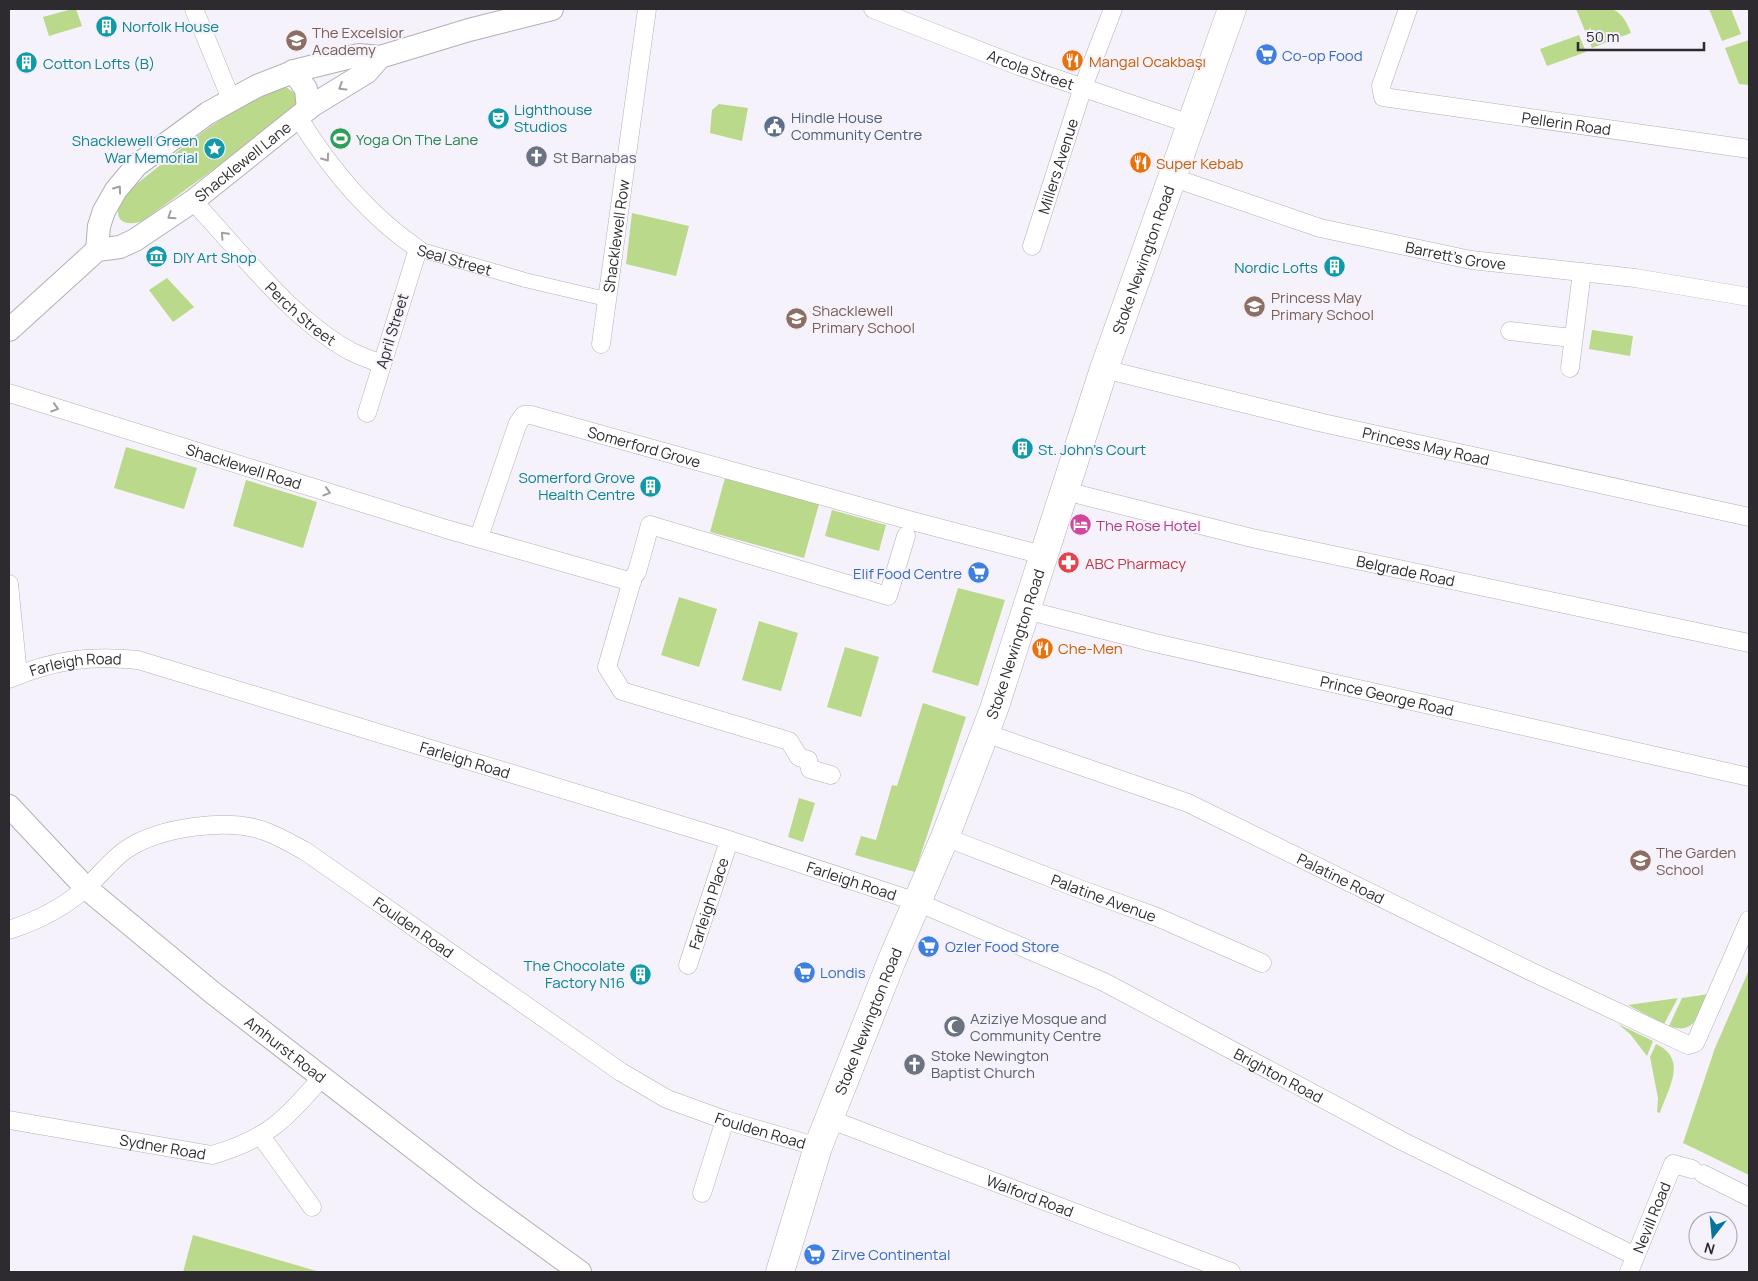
<svg xmlns="http://www.w3.org/2000/svg" width="1758" height="1281" viewBox="0 0 1758 1281" font-family="Manrope,sans-serif">
	<rect width="100%" height="100%" fill="#f6f2fc"/>
	<g fill="#bad98a">
		<path d="M72,9H76L82,26L49,36L43,17Z"/>
		<path d="M1576,9C1606,9 1619,1 1631,33L1592,48Z"/>
		<path d="M1709,9H1731L1741,34L1722,41Z"/>
		<path d="M1579,35L1586,52L1547,66L1540,49Z"/>
		<path d="M1749,40V85L1739,84L1725,48Z"/>
		<path d="M286,87L296,94L297,103L292,112L144,220C130,227 112,223 120,204C122,199 126,194 129,190C163,164 247,91 286,87Z"/>
		<path d="M719,104L748,108L742,141L710,133L712,110Z"/>
		<path d="M632,213L689,226L676,276L626,264Z"/>
		<path d="M167,278L194,307L173,322L149,290Z"/>
		<path d="M1592,330L1633,336L1630,356L1589,349Z"/>
		<path d="M126,447L197,468L184,509L114,488Z"/>
		<path d="M725,478L819,504L804,558L710,532Z"/>
		<path d="M246,480L317,502L303,548L233,526Z"/>
		<path d="M832,510L886,525L879,551L825,536Z"/>
		<path d="M958,588L1005,600L978,686L932,672Z"/>
		<path d="M679,597L717,609L699,667L661,655Z"/>
		<path d="M759,621L798,633L781,691L742,680Z"/>
		<path d="M845,647L879,657L861,717L827,707Z"/>
		<path d="M923,703L966,717L915,872L855,855L861,836L876,840L892,785L897,786Z"/>
		<path d="M799,798L815,803L803,842L788,837Z"/>
		<path d="M1749,970V1175L1683,1143L1715,1048Z"/>
		<path d="M1709,994C1701,1013 1694,1036 1669,1026L1682,998Z"/>
		<path d="M1678,998L1664,1024L1628,1005Z"/>
		<path d="M1618,1024L1653,1041L1647,1056L1630,1034Z"/>
		<path d="M1656,1044C1688,1059 1669,1087 1660,1113L1657,1112L1658,1098L1650,1057Z"/>
		<path d="M193,1235L320,1272H183Z"/>
	</g>
	<g fill="none" stroke-linecap="round" stroke-linejoin="round">
		<defs>
			<g id="pedestrian">
				<path id="s1" d="M418,249L525,280L606,299"/>
			</g>
			<g id="minor">
				<path d="M194,9L231,99"/>
				<path id="s2" d="M873,9L1019,66L1190,124"/>
				<path id="s3" d="M1408,9L1381,86L1383,97L1749,149"/>
				<path d="M298,117C330,169 368,215 418,249L367,413"/>
				<path id="s4" d="M1171,177L1320,228L1471,260L1635,278L1749,297"/>
				<path id="s5" d="M193,201C240,251 290,318 350,351C360,356 371,360 382,364"/>
				<path id="s6" d="M1032,246L1083,87L1113,9"/>
				<path d="M1510,331L1572,338"/>
				<path id="s7" d="M601,344L647,9"/>
				<path d="M1570,368L1582,272"/>
				<path id="s8" d="M1104,369L1323,423L1749,517"/>
				<path id="s9" d="M9,393L446,529L632,582"/>
				<path id="s10" d="M1065,491L1252,538L1749,643"/>
				<path id="s11" d="M479,537L518,423L524,415H531L916,522L1043,555"/>
				<path d="M9,584L18,675"/>
				<path id="s12" d="M1026,610L1155,643L1749,777"/>
				<path id="s13" d="M9,679C54,660 89,655 138,660L720,837L917,902L1104,982L1402,1141L1635,1256"/>
				<path id="s14" d="M985,733L1188,803L1532,972L1688,1045L1695,1043L1697,1039L1749,920"/>
				<path d="M831,775L810,769L808,760L799,757L789,741L622,691L607,667L633,577L637,572L650,525L888,596L906,536"/>
				<path id="s15" d="M945,837L1077,888L1157,917L1262,963"/>
				<path id="s16" d="M9,930C37,921 66,906 88,886C101,874 113,858 127,849C160,827 230,817 267,832C280,837 292,844 305,851L621,1072L667,1099L725,1120L818,1147"/>
				<path id="s17" d="M688,965L729,841"/>
				<path id="s18" d="M829,1119L1231,1272"/>
				<path id="s19" d="M9,1120L212,1155C265,1140 286,1120 321,1078"/>
				<path d="M261,1136L312,1207"/>
				<path d="M1703,1174L1749,1197"/>
				<path d="M702,1193L725,1120"/>
				<path id="s20" d="M1629,1272L1673,1164L1692,1169"/>
			</g>
			<g id="tertiary">
				<path d="M293,71L306,89L308,109"/>
				<path d="M97,250L99,226L104,211L116,190L137,165L208,113L257,86L298,70L359,55L380,57L469,30L552,9"/>
				<path id="s21" d="M9,330L97,250L120,247L135,240L193,201L313,105L367,72L380,57"/>
				<path id="s22" d="M9,806L86,888L213,993L478,1198L580,1272"/>
			</g>
			<g id="trunk">
				<path id="s23" d="M780,1272L818,1147L892,960L945,837L994,709L1104,369L1232,9"/>
			</g>
		</defs>
		<use href="#pedestrian" stroke="#b2afb8" stroke-width="15"/>
		<use href="#minor" stroke="#b2afb8" stroke-width="19"/>
		<use href="#tertiary" stroke="#b2afb8" stroke-width="24"/>
		<use href="#trunk" stroke="#b2afb8" stroke-width="29"/>
		<use href="#pedestrian" stroke="#fff" stroke-width="14"/>
		<use href="#minor" stroke="#fff" stroke-width="18"/>
		<use href="#tertiary" stroke="#fff" stroke-width="22"/>
		<use href="#trunk" stroke="#fff" stroke-width="28"/>
	</g>
	<defs><path id="oneway-chevron" d="M-2-3.5L2.5 0L-2 3.5" fill="none" stroke-width="1.6" stroke-linecap="round" stroke-linejoin="round" transform="scale(1.25)"/></defs>
	<g stroke="#a0a0a1">
		<use href="#oneway-chevron" transform="translate(342 87) rotate(148)"/>
		<use href="#oneway-chevron" transform="translate(326 158) rotate(54)"/>
		<use href="#oneway-chevron" transform="translate(118 189) rotate(-54)"/>
		<use href="#oneway-chevron" transform="translate(171 216) rotate(146)"/>
		<use href="#oneway-chevron" transform="translate(224 235) rotate(-133)"/>
		<use href="#oneway-chevron" transform="translate(55 408) rotate(17)"/>
		<use href="#oneway-chevron" transform="translate(327 492) rotate(17)"/>
	</g>
	<defs>
		<symbol id="building-disc" viewBox="-11 -11 22 22"><circle r="9.5" fill="#0f9aa8" stroke="#f6f2fc"/><path d="M-4-6H4V6H1V3H-1V6H-4ZM-2.5-4.3h1.7v1.8h-1.7ZM.8-4.3h1.7v1.8H.8ZM-2.5-1h1.7V.8h-1.7ZM.8-1h1.7V.8H.8Z" fill="#fff"/></symbol>
		<symbol id="school-disc" viewBox="-11 -11 22 22"><circle r="9.5" fill="#8d6e63" stroke="#f6f2fc"/><path d="M0-5L7-2L0 1L-7-2ZM-4 1L0 2.5L4 1V4Q0 6-4 4Z" fill="#fff"/></symbol>
		<symbol id="supermarket-disc" viewBox="-11 -11 22 22"><circle r="9.5" fill="#3f7fe0" stroke="#f6f2fc"/><path d="M-6-5.5h2.5l.6 2H6L4.5 2H-2.5L-4.4-4H-6ZM-1.5 3.2a1.3 1.3 0 1 0 .1 0ZM3 3.2a1.3 1.3 0 1 0 .1 0Z" fill="#fff"/></symbol>
		<symbol id="restaurant-disc" viewBox="-11 -11 22 22"><circle r="9.5" fill="#e8710a" stroke="#f6f2fc"/><path d="M-5-6h1v4h1v-4h1v4h1v-4h1v5L-1.5 .5V6h-2V.5L-5-1ZM5-6V6H3V1.5H1.5Q1.5-4 5-6Z" fill="#fff"/></symbol>
		<symbol id="theatre-disc" viewBox="-11 -11 22 22"><circle r="9.5" fill="#0f9aa8" stroke="#f6f2fc"/><path d="M-5-5.5Q0-4 5-5.5V0Q5 5 0 6Q-5 5-5 0ZM-3.3-2.5H-1v1.5H-3.3ZM1-2.5H3.3v1.5H1ZM-2.8 1Q0 5.5 2.8 1Z" fill="#fff"/></symbol>
		<symbol id="civic-disc" viewBox="-11 -11 22 22"><circle r="9.5" fill="#5c6f8a" stroke="#f6f2fc"/><path d="M-.6-6.5H3V-4.5H.6V-3L4-1V1h2V6H-6V1h2V-1L-.6-3ZM-1.2 2.5V6h2.4V2.5Z" fill="#fff"/></symbol>
		<symbol id="stadium-disc" viewBox="-11 -11 22 22"><circle r="9.5" fill="#2e9e5b" stroke="#f6f2fc"/><path d="M0-5a6.5 5 0 1 0 0 10a6.5 5 0 1 0 0-10ZM-3.5-1.8h7v3.6h-7Z" fill="#fff"/></symbol>
		<symbol id="sight-disc" viewBox="-11 -11 22 22"><circle r="9.5" fill="#0f9aa8" stroke="#f6f2fc"/><path d="M0-6L1.8-2.2L6-1.7L2.9 1.2L3.7 5.4L0 3.3L-3.7 5.4L-2.9 1.2L-6-1.7L-1.8-2.2Z" fill="#fff"/></symbol>
		<symbol id="church-disc" viewBox="-11 -11 22 22"><circle r="9.5" fill="#6b7280" stroke="#f6f2fc"/><path d="M-1.2-6h2.4v3.5h3.3v2.4h-3.3V6h-2.4V-.1h-3.3v-2.4h3.3Z" fill="#fff"/></symbol>
		<symbol id="museum-disc" viewBox="-11 -11 22 22"><circle r="9.5" fill="#0f9aa8" stroke="#f6f2fc"/><path d="M0-6L6-3V-2H-6V-3ZM-5-1h2V3h-2ZM-1-1h2V3h-2ZM3-1h2V3H3ZM-6 4H6V6H-6Z" fill="#fff"/></symbol>
		<symbol id="hotel-disc" viewBox="-11 -11 22 22"><circle r="9.5" fill="#d1479c" stroke="#f6f2fc"/><path d="M-6-4.5h1.5V1H6V5H4.5V3h-9V5H-6ZM-4 0a1.8 1.8 0 1 1 3.6 0ZM.5 0V-2.5h3Q6-2.5 6 0Z" fill="#fff"/></symbol>
		<symbol id="pharmacy-disc" viewBox="-11 -11 22 22"><circle r="9.5" fill="#e0444e" stroke="#f6f2fc"/><path d="M-2-6h4v4h4v4h-4v4h-4v-4h-4v-4h4Z" fill="#fff"/></symbol>
		<symbol id="mosque-disc" viewBox="-11 -11 22 22"><circle r="9.5" fill="#6b7280" stroke="#f6f2fc"/><path d="M3.5-4.9A6 6 0 1 0 3.5 4.9A5 5 0 1 1 3.5-4.9Z" fill="#fff"/></symbol>
	</defs>
	<g fill-rule="evenodd">
		<use href="#building-disc" x="94" y="14" width="25" height="25"/>
		<use href="#school-disc" x="284" y="28" width="25" height="25"/>
		<use href="#supermarket-disc" x="1254" y="42" width="25" height="25"/>
		<use href="#restaurant-disc" x="1060" y="48" width="25" height="25"/>
		<use href="#building-disc" x="14" y="50" width="25" height="25"/>
		<use href="#theatre-disc" x="486" y="106" width="25" height="25"/>
		<use href="#civic-disc" x="762" y="114" width="25" height="25"/>
		<use href="#stadium-disc" x="328" y="126" width="25" height="25"/>
		<use href="#sight-disc" x="202" y="136" width="25" height="25"/>
		<use href="#church-disc" x="524" y="144" width="25" height="25"/>
		<use href="#restaurant-disc" x="1128" y="150" width="25" height="25"/>
		<use href="#museum-disc" x="144" y="244" width="25" height="25"/>
		<use href="#building-disc" x="1322" y="254" width="25" height="25"/>
		<use href="#school-disc" x="1242" y="294" width="25" height="25"/>
		<use href="#school-disc" x="784" y="306" width="25" height="25"/>
		<use href="#building-disc" x="1010" y="436" width="25" height="25"/>
		<use href="#building-disc" x="638" y="474" width="25" height="25"/>
		<use href="#hotel-disc" x="1068" y="512" width="25" height="25"/>
		<use href="#pharmacy-disc" x="1056" y="550" width="25" height="25"/>
		<use href="#supermarket-disc" x="966" y="560" width="25" height="25"/>
		<use href="#restaurant-disc" x="1030" y="636" width="25" height="25"/>
		<use href="#school-disc" x="1628" y="848" width="25" height="25"/>
		<use href="#supermarket-disc" x="916" y="934" width="25" height="25"/>
		<use href="#supermarket-disc" x="792" y="960" width="25" height="25"/>
		<use href="#building-disc" x="628" y="962" width="25" height="25"/>
		<use href="#mosque-disc" x="942" y="1014" width="25" height="25"/>
		<use href="#church-disc" x="902" y="1052" width="25" height="25"/>
		<use href="#supermarket-disc" x="802" y="1242" width="25" height="25"/>
	</g>
	<g text-anchor="middle" dominant-baseline="central" stroke-width="4" stroke-linejoin="round" paint-order="stroke">
		<g font-size="15" fill="#0d838f" stroke="#f6f2fc" text-anchor="start">
			<text x="122" y="26">Norfolk House</text>
			<text x="43" y="63">Cotton Lofts (B)</text>
			<text x="514" y="109">Lighthouse<tspan x="514" dy="17">Studios</tspan></text>
			<text x="198" y="140" text-anchor="end">Shacklewell Green<tspan x="198" dy="17">War Memorial</tspan></text>
			<text x="173" y="257">DIY Art Shop</text>
			<text x="1318" y="267" text-anchor="end">Nordic Lofts</text>
			<text x="1038" y="449">St. John's Court</text>
			<text x="635" y="477" text-anchor="end">Somerford Grove<tspan x="635" dy="17">Health Centre</tspan></text>
			<text x="625" y="965" text-anchor="end">The Chocolate<tspan x="625" dy="17">Factory N16</tspan></text>
		</g>
		<g font-size="15" fill="#785e54" stroke="#f6f2fc" text-anchor="start">
			<text x="312" y="32">The Excelsior<tspan x="312" dy="17">Academy</tspan></text>
			<text x="1271" y="297">Princess May<tspan x="1271" dy="17">Primary School</tspan></text>
			<text x="812" y="310">Shacklewell<tspan x="812" dy="17">Primary School</tspan></text>
			<text x="1656" y="852">The Garden<tspan x="1656" dy="17">School</tspan></text>
		</g>
		<g font-size="15" fill="#366cbe" stroke="#f6f2fc" text-anchor="start">
			<text x="1282" y="55">Co-op Food</text>
			<text x="962" y="573" text-anchor="end">Elif Food Centre</text>
			<text x="945" y="946">Ozler Food Store</text>
			<text x="820" y="972">Londis</text>
			<text x="831" y="1254">Zirve Continental</text>
		</g>
		<g font-size="15" fill="#c56008" stroke="#f6f2fc" text-anchor="start">
			<text x="1089" y="61">Mangal Ocakbaşı</text>
			<text x="1156" y="163">Super Kebab</text>
			<text x="1058" y="648">Che-Men</text>
		</g>
		<g font-size="15" fill="#2d2b2f" stroke="#f6f2fc">
			<text stroke="none"><textPath href="#s2" startOffset="169">Arcola Street</textPath></text>
			<text stroke="none"><textPath href="#s3" startOffset="278">Pellerin Road</textPath></text>
			<text stroke="none"><textPath href="#s21" startOffset="292">Shacklewell Lane</textPath></text>
			<text stroke="none"><textPath href="#s6" startOffset="84">Millers Avenue</textPath></text>
			<text stroke="none"><textPath href="#s7" startOffset="109">Shacklewell Row</textPath></text>
			<text stroke="none"><textPath href="#s4" startOffset="296">Barrett's Grove</textPath></text>
			<text stroke="none"><textPath href="#s1" startOffset="38">Seal Street</textPath></text>
			<text stroke="none"><textPath href="#s23" startOffset="1076">Stoke Newington Road</textPath></text>
			<text stroke="none"><textPath href="#s5" startOffset="156">Perch Street</textPath></text>
			<text transform="translate(392 331) rotate(-73)">April Street</text>
			<text stroke="none"><textPath href="#s11" startOffset="255">Somerford Grove</textPath></text>
			<text stroke="none"><textPath href="#s8" startOffset="331">Princess May Road</textPath></text>
			<text stroke="none"><textPath href="#s9" startOffset="246">Shacklewell Road</textPath></text>
			<text stroke="none"><textPath href="#s10" startOffset="350">Belgrade Road</textPath></text>
			<text stroke="none"><textPath href="#s23" startOffset="671">Stoke Newington Road</textPath></text>
			<text stroke="none"><textPath href="#s13" startOffset="69">Farleigh Road</textPath></text>
			<text stroke="none"><textPath href="#s12" startOffset="371">Prince George Road</textPath></text>
			<text stroke="none"><textPath href="#s13" startOffset="474">Farleigh Road</textPath></text>
			<text stroke="none"><textPath href="#s14" startOffset="385">Palatine Road</textPath></text>
			<text stroke="none"><textPath href="#s13" startOffset="879">Farleigh Road</textPath></text>
			<text stroke="none"><textPath href="#s15" startOffset="170">Palatine Avenue</textPath></text>
			<text stroke="none"><textPath href="#s17" startOffset="65">Farleigh Place</textPath></text>
			<text stroke="none"><textPath href="#s16" startOffset="465">Foulden Road</textPath></text>
			<text stroke="none"><textPath href="#s23" startOffset="266">Stoke Newington Road</textPath></text>
			<text stroke="none"><textPath href="#s22" startOffset="369">Amhurst Road</textPath></text>
			<text stroke="none"><textPath href="#s13" startOffset="1349">Brighton Road</textPath></text>
			<text stroke="none"><textPath href="#s16" startOffset="870">Foulden Road</textPath></text>
			<text stroke="none"><textPath href="#s19" startOffset="156">Sydner Road</textPath></text>
			<text stroke="none"><textPath href="#s18" startOffset="215">Walford Road</textPath></text>
			<text stroke="none"><textPath href="#s20" startOffset="59">Nevill Road</textPath></text>
		</g>
		<g font-size="15" fill="#4e5e75" stroke="#f6f2fc" text-anchor="start">
			<text x="791" y="117">Hindle House<tspan x="791" dy="17">Community Centre</tspan></text>
		</g>
		<g font-size="15" fill="#27864d" stroke="#f6f2fc" text-anchor="start">
			<text x="356" y="139">Yoga On The Lane</text>
		</g>
		<g font-size="15" fill="#5b616d" stroke="#f6f2fc" text-anchor="start">
			<text x="553" y="157">St Barnabas</text>
			<text x="970" y="1018">Aziziye Mosque and<tspan x="970" dy="17">Community Centre</tspan></text>
			<text x="931" y="1055">Stoke Newington<tspan x="931" dy="17">Baptist Church</tspan></text>
		</g>
		<g font-size="15" fill="#b23c85" stroke="#f6f2fc" text-anchor="start">
			<text x="1096" y="525">The Rose Hotel</text>
		</g>
		<g font-size="15" fill="#be3a42" stroke="#f6f2fc" text-anchor="start">
			<text x="1085" y="563">ABC Pharmacy</text>
		</g>
	</g>
	<rect width="1758" height="1281" fill="none" stroke="#2d2b2f" stroke-width="20"/>
	<g transform="translate(1713 1236) rotate(196)"><circle r="24" fill="#f6f2fc" stroke="#a6a2aa"/>
	<path d="M0-4L9 19L0 12L-9 19Z" fill="#04739e"/>
	<text y="-8" font-size="14" font-weight="bold" text-anchor="middle" fill="#2d2b2f">N</text>
	</g>
	<path d="M1578 42v8h126v-8" fill="none" stroke="#2d2b2f" stroke-width="2.5"/>
	<text x="1586" y="42" font-size="15" fill="#2d2b2f" stroke="#f6f2fc" stroke-width="4" paint-order="stroke">50 m</text>
</svg>
